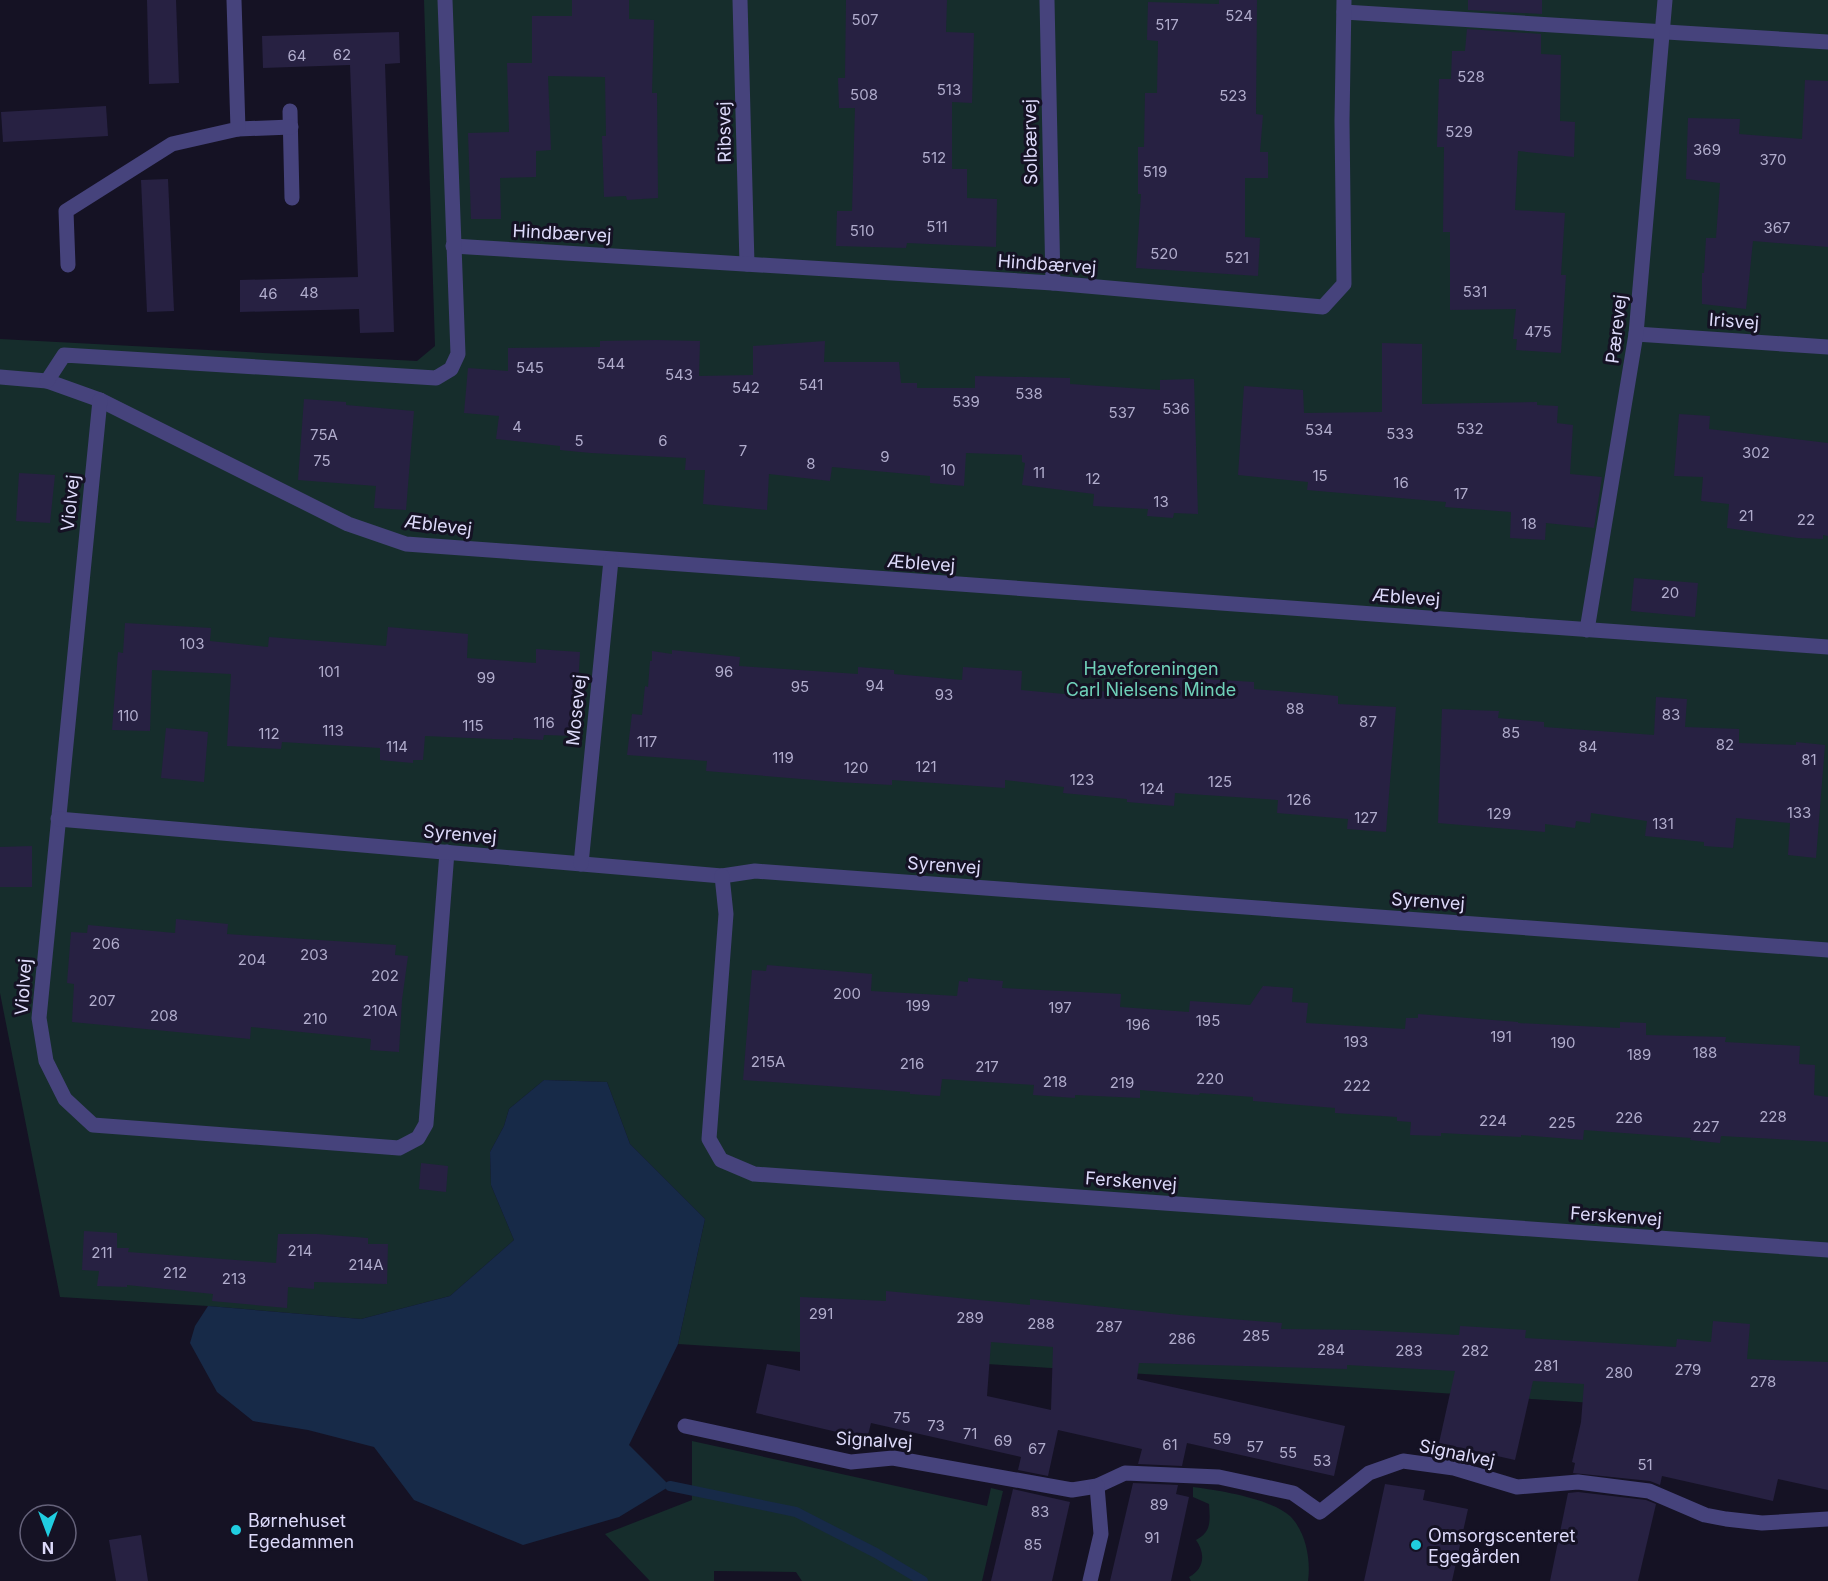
<svg xmlns="http://www.w3.org/2000/svg" width="1828" height="1581" viewBox="0 0 1828 1581" font-family="Inter,sans-serif">
	<rect width="100%" height="100%" fill="#151224"/>
	<g fill="#162d2c">
		<path d="M424,0H1828V1418L678,1344L705,1219L630,1144L607,1082L544,1080L509,1109L504,1126L490,1152L491,1185L514,1240L450,1296L361,1319L208,1306L60,1297L0,993V339L417,361L435,346Z"/>
		<path d="M692,1441L987,1506L991,1488L1003,1491L982,1581H802L796,1572L714,1571V1581H650L605,1534L692,1500Z"/>
		<path d="M1193,1487C1218,1490 1272,1499 1290,1516C1306,1532 1311,1560 1308,1581H1191L1189,1577C1204,1569 1206,1554 1196,1540C1212,1532 1210,1520 1209,1504L1193,1497Z"/>
	</g>
	<path fill="#172a48" d="M544,1080L607,1082L630,1144L705,1219L678,1344L629,1445L670,1486L619,1517L523,1545L414,1500L374,1447L308,1430L253,1421L217,1392L190,1343L195,1326L208,1306L361,1319L450,1296L514,1240L491,1185L490,1152L504,1126L509,1109Z"/>
	<g fill="none" stroke-linecap="round" stroke-linejoin="round">
		<path stroke="#172a48" stroke-width="10" d="M670,1486L796,1512L876,1553L923,1581"/>
	</g>
	<g fill="#272142" fill-rule="evenodd">
		<path d="M147,0H176L179,83L149,84Z"/>
		<path d="M572,0H629V19L654,20L652,93H657L658,198L627,200L626,196L604,197L602,136H606L605,77L548,76L551,150L536,151V177L500,178L501,219H471L468,133L509,132L507,63H532V16H572Z"/>
		<path d="M846,0H947L946,32L974,33L972,103L952,102V169H967V198L997,199L996,247L907,243L906,248L836,246L837,211H852L855,108H839L838,78H845Z"/>
		<path d="M1219,0H1257L1256,114L1263,115L1260,152H1268V178H1245V237L1260,238L1258,276L1136,268L1141,194H1138V147H1144L1145,93H1157L1158,41L1147,40L1148,2L1219,4Z"/>
		<path d="M1468,0H1542V14L1468,10Z"/>
		<path d="M1467,29L1541,34V54L1561,55L1560,121L1575,122L1574,157L1518,151L1515,210L1565,213L1561,275H1566L1561,353L1516,350L1517,339H1513L1516,309L1450,310V232H1443L1444,147H1437L1439,79H1451L1452,51H1465Z"/>
		<path d="M399,32L400,63L385,64L394,332L360,333L359,309L240,312V280L358,277L350,65L263,68L262,36Z"/>
		<path d="M1805,80L1828,81V247L1753,241L1746,309L1702,304V273H1704L1706,238H1716L1720,183L1686,179L1688,118L1740,119L1739,134L1802,139Z"/>
		<path d="M106,106L108,136L3,142L1,112Z"/>
		<path d="M168,179L174,311L147,312L141,180Z"/>
		<path d="M657,340L700,341L699,376L753,375V346L825,341L824,362H899L901,383H917V388H975V376L1070,378V384L1160,390V380L1194,379L1198,514L1174,513L1173,518L1147,516L1148,509L1093,506L1094,494L1022,485L1025,463L1022,462V455L966,453L964,486L930,483V476L832,467L830,481L769,474L767,510L703,504L705,470H685L686,458L591,453L560,450V446L496,439L499,416L464,413L468,368L508,371V348L600,347V341Z"/>
		<path d="M1382,343L1422,344V404L1537,402V405L1558,406L1557,423L1573,425L1570,474L1602,477L1594,528L1546,523L1545,540L1510,538L1511,512L1445,507L1446,502L1307,490L1308,482L1238,475L1244,386L1303,390L1304,413L1382,412Z"/>
		<path d="M304,399L346,402V405L414,411L406,510L374,508L376,486L298,480Z"/>
		<path d="M1679,414L1710,416L1709,429L1828,443V536L1823,535V539L1798,538L1727,528L1729,504L1701,501L1703,477L1674,476Z"/>
		<path d="M19,473L55,475L50,523L16,521Z"/>
		<path d="M1634,578L1698,583L1695,617L1631,611Z"/>
		<path d="M125,623L211,628L210,641L268,647L269,637L386,646L388,627L468,634L467,658L536,663V649L580,652L575,736L544,735L543,740L513,738V740L425,736L423,760H413V763L380,760V748L282,742L281,749L227,746L231,674L152,670L150,731L112,730L118,652L123,653Z"/>
		<path d="M672,650L740,657L739,666L858,674V667L894,670V674L962,680L963,667L1022,671L1021,690L1075,695L1076,689L1134,694V686L1172,689L1173,677L1254,682V689L1338,696V704L1396,707L1386,832L1347,829L1348,819L1277,813L1278,800L1175,793L1174,806L1127,802V799L1063,793L1064,787L1005,780V788L892,780V785L837,782L706,771L707,761L627,755L632,714L642,715L645,686L648,687L650,661H652V651L672,654Z"/>
		<path d="M1656,697L1687,699L1685,727L1739,729V743L1796,745V742L1825,745L1816,858L1788,855L1790,823L1736,818L1733,848L1704,846V842L1645,836L1647,821L1591,813L1590,823L1576,821L1575,828L1545,824V832L1438,823L1442,709L1499,711L1498,718L1544,722V727L1654,735Z"/>
		<path d="M166,728L208,732L204,782L161,778Z"/>
		<path d="M32,846V887H0V847Z"/>
		<path d="M176,919L228,924L227,934L396,945L395,955L408,956L402,1000L399,1052L370,1050L371,1039L251,1027L250,1039L72,1022L74,984L67,983L71,932L87,933L88,925L175,933Z"/>
		<path d="M767,965L872,974L871,991L957,996L959,981L968,982V978L1003,981L1002,988L1121,994L1120,1007L1189,1012L1190,1001L1250,1005L1263,986L1293,988L1292,1002L1308,1003L1306,1023L1405,1029L1406,1018H1418V1014L1518,1022V1023L1620,1028V1022L1646,1023V1035L1726,1037L1725,1042L1800,1046L1799,1064L1815,1065L1814,1095L1828,1097V1142L1721,1136L1720,1143L1690,1140L1691,1138L1584,1130L1583,1140L1521,1135V1137L1441,1133V1136L1410,1135L1411,1122L1397,1121V1117L1335,1113V1108L1253,1101V1097L1200,1093L1199,1095L1140,1090V1098L1075,1095V1098L1033,1095L1034,1085L942,1079L940,1096L910,1094V1092L743,1080L752,970L766,971Z"/>
		<path d="M421,1163L448,1166L446,1192L419,1189Z"/>
		<path d="M84,1231L117,1233V1248H129L128,1252L276,1263L278,1234H317L368,1238V1244H388L387,1284L314,1282V1289L288,1287L287,1308L212,1301L213,1294L127,1285V1287L97,1286L99,1271L82,1270Z"/>
		<path d="M886,1291L1030,1305V1299L1180,1315L1282,1323L1281,1329L1361,1330L1459,1335L1460,1326L1526,1330L1525,1338L1676,1347L1677,1339L1711,1342L1713,1321L1750,1324L1747,1359L1828,1362V1490L1778,1479L1773,1501L1662,1476L1660,1485L1650,1481L1573,1473L1575,1463L1572,1462L1581,1422L1584,1384L1533,1381L1515,1460L1439,1443L1455,1371L1347,1365V1369L1139,1363L1137,1379L1345,1426L1334,1476L1187,1443L1182,1466L1138,1464L1142,1449L1058,1430L1048,1476L1018,1470L1021,1457L871,1423L867,1439L756,1413L767,1364L800,1371V1297L886,1301ZM991,1342L1053,1347L1051,1410L987,1396Z"/>
		<path d="M1133,1483L1178,1485L1176,1494L1189,1497L1171,1581H1110Z"/>
		<path d="M1385,1484L1425,1490L1423,1500L1468,1509L1452,1581H1364Z"/>
		<path d="M1013,1489L1070,1502L1052,1581H991Z"/>
		<path d="M1578,1492L1646,1500L1656,1504L1638,1581H1550L1568,1493Z"/>
		<path d="M141,1535L148,1581H116L109,1540Z"/>
	</g>
	<g fill="none" stroke-linecap="round" stroke-linejoin="round">
		<g stroke="#46437c" stroke-width="15">
			<path d="M740,0L747,264"/>
			<path d="M1047,0L1053,283"/>
			<path d="M1344,12L1828,42"/>
			<path d="M290,111L292,198"/>
			<path d="M238,129L291,127"/>
			<path d="M453,246L1053,283L1323,307L1344,284L1342,121L1344,0"/>
			<path d="M68,265L66,211L172,144L238,129L234,0"/>
			<path d="M1636,334L1828,347"/>
			<path d="M0,377L47,381L100,400L348,524L406,544L1828,647"/>
			<path d="M47,381L64,355L436,378L451,369L458,354L445,0"/>
			<path d="M100,400L39,1018L46,1061L65,1099L93,1125L399,1148L418,1138L426,1124L447,852"/>
			<path d="M1587,630L1636,334L1665,0"/>
			<path d="M58,819L722,876L755,871L1828,950"/>
			<path d="M581,864L611,560"/>
			<path d="M722,876L726,914L709,1139L721,1160L754,1174L1828,1250"/>
			<path d="M685,1426L851,1462L893,1458L1072,1490L1097,1486L1125,1473L1219,1477L1293,1493L1320,1512L1369,1473L1403,1461L1454,1468L1517,1487L1578,1482L1649,1491L1705,1515L1726,1519L1762,1523L1828,1519"/>
			<path d="M1090,1581L1101,1534L1097,1486"/>
		</g>
	</g>
	<g fill="#20cde0" stroke="#151224" stroke-width="2">
		<circle cx="236" cy="1530" r="6"/>
		<circle cx="1416" cy="1545" r="6"/>
	</g>
	<g text-anchor="middle" dominant-baseline="central" stroke-width="6" stroke-linejoin="round" paint-order="stroke">
		<g font-size="15" fill="#b0accc">
			<text x="1239" y="15">524</text>
			<text x="865" y="19">507</text>
			<text x="1167" y="24">517</text>
			<text x="342" y="54">62</text>
			<text x="297" y="55">64</text>
			<text x="1471" y="76">528</text>
			<text x="949" y="89">513</text>
			<text x="864" y="94">508</text>
			<text x="1233" y="95">523</text>
			<text x="1459" y="131">529</text>
			<text x="1707" y="149">369</text>
			<text x="934" y="157">512</text>
			<text x="1773" y="159">370</text>
			<text x="1155" y="171">519</text>
			<text x="937" y="226">511</text>
			<text x="1777" y="227">367</text>
			<text x="862" y="230">510</text>
			<text x="1164" y="253">520</text>
			<text x="1237" y="257">521</text>
			<text x="1475" y="291">531</text>
			<text x="309" y="292">48</text>
			<text x="268" y="293">46</text>
			<text x="1538" y="331">475</text>
			<text x="611" y="363">544</text>
			<text x="530" y="367">545</text>
			<text x="679" y="374">543</text>
			<text x="811" y="384">541</text>
			<text x="746" y="387">542</text>
			<text x="1029" y="393">538</text>
			<text x="966" y="401">539</text>
			<text x="1176" y="408">536</text>
			<text x="1122" y="412">537</text>
			<text x="517" y="426">4</text>
			<text x="1470" y="428">532</text>
			<text x="1319" y="429">534</text>
			<text x="1400" y="433">533</text>
			<text x="324" y="434">75A</text>
			<text x="579" y="440">5</text>
			<text x="663" y="440">6</text>
			<text x="743" y="450">7</text>
			<text x="1756" y="452">302</text>
			<text x="885" y="456">9</text>
			<text x="322" y="460">75</text>
			<text x="811" y="463">8</text>
			<text x="948" y="469">10</text>
			<text x="1039" y="472">11</text>
			<text x="1320" y="475">15</text>
			<text x="1093" y="478">12</text>
			<text x="1401" y="482">16</text>
			<text x="1461" y="493">17</text>
			<text x="1161" y="501">13</text>
			<text x="1746" y="515">21</text>
			<text x="1806" y="519">22</text>
			<text x="1529" y="523">18</text>
			<text x="1670" y="592">20</text>
			<text x="192" y="643">103</text>
			<text x="329" y="671">101</text>
			<text x="724" y="671">96</text>
			<text x="486" y="677">99</text>
			<text x="875" y="685">94</text>
			<text x="800" y="686">95</text>
			<text x="944" y="694">93</text>
			<text x="1295" y="708">88</text>
			<text x="1671" y="714">83</text>
			<text x="128" y="715">110</text>
			<text x="1368" y="721">87</text>
			<text x="544" y="722">116</text>
			<text x="473" y="725">115</text>
			<text x="333" y="730">113</text>
			<text x="1511" y="732">85</text>
			<text x="269" y="733">112</text>
			<text x="647" y="741">117</text>
			<text x="1725" y="744">82</text>
			<text x="397" y="746">114</text>
			<text x="1588" y="746">84</text>
			<text x="783" y="757">119</text>
			<text x="1809" y="759">81</text>
			<text x="926" y="766">121</text>
			<text x="856" y="767">120</text>
			<text x="1082" y="779">123</text>
			<text x="1220" y="781">125</text>
			<text x="1152" y="788">124</text>
			<text x="1299" y="799">126</text>
			<text x="1799" y="812">133</text>
			<text x="1499" y="813">129</text>
			<text x="1366" y="817">127</text>
			<text x="1663" y="823">131</text>
			<text x="106" y="943">206</text>
			<text x="314" y="954">203</text>
			<text x="252" y="959">204</text>
			<text x="385" y="975">202</text>
			<text x="847" y="993">200</text>
			<text x="102" y="1000">207</text>
			<text x="918" y="1005">199</text>
			<text x="1060" y="1007">197</text>
			<text x="380" y="1010">210A</text>
			<text x="164" y="1015">208</text>
			<text x="315" y="1018">210</text>
			<text x="1208" y="1020">195</text>
			<text x="1138" y="1024">196</text>
			<text x="1501" y="1036">191</text>
			<text x="1356" y="1041">193</text>
			<text x="1563" y="1042">190</text>
			<text x="1705" y="1052">188</text>
			<text x="1639" y="1054">189</text>
			<text x="768" y="1061">215A</text>
			<text x="912" y="1063">216</text>
			<text x="987" y="1066">217</text>
			<text x="1210" y="1078">220</text>
			<text x="1055" y="1081">218</text>
			<text x="1122" y="1082">219</text>
			<text x="1357" y="1085">222</text>
			<text x="1773" y="1116">228</text>
			<text x="1629" y="1117">226</text>
			<text x="1493" y="1120">224</text>
			<text x="1562" y="1122">225</text>
			<text x="1706" y="1126">227</text>
			<text x="300" y="1250">214</text>
			<text x="102" y="1252">211</text>
			<text x="366" y="1264">214A</text>
			<text x="175" y="1272">212</text>
			<text x="234" y="1278">213</text>
			<text x="821" y="1313">291</text>
			<text x="970" y="1317">289</text>
			<text x="1041" y="1323">288</text>
			<text x="1109" y="1326">287</text>
			<text x="1256" y="1335">285</text>
			<text x="1182" y="1338">286</text>
			<text x="1331" y="1349">284</text>
			<text x="1409" y="1350">283</text>
			<text x="1475" y="1350">282</text>
			<text x="1546" y="1365">281</text>
			<text x="1688" y="1369">279</text>
			<text x="1619" y="1372">280</text>
			<text x="1763" y="1381">278</text>
			<text x="902" y="1417">75</text>
			<text x="936" y="1425">73</text>
			<text x="970" y="1433">71</text>
			<text x="1222" y="1438">59</text>
			<text x="1003" y="1440">69</text>
			<text x="1170" y="1444">61</text>
			<text x="1255" y="1446">57</text>
			<text x="1037" y="1448">67</text>
			<text x="1288" y="1452">55</text>
			<text x="1322" y="1460">53</text>
			<text x="1645" y="1464">51</text>
			<text x="1159" y="1504">89</text>
			<text x="1040" y="1511">83</text>
			<text x="1152" y="1537">91</text>
			<text x="1033" y="1544">85</text>
		</g>
		<g font-size="18" fill="#dddafa" stroke="#151224">
			<text transform="translate(724 132) rotate(-91)">Ribsvej</text>
			<text transform="translate(1030 142) rotate(-91)">Solbærvej</text>
			<text transform="translate(562 233) rotate(3)">Hindbærvej</text>
			<text transform="translate(1047 264) rotate(4)">Hindbærvej</text>
			<text transform="translate(1734 321) rotate(4)">Irisvej</text>
			<text transform="translate(1616 329) rotate(-83)">Pærevej</text>
			<text transform="translate(70 503) rotate(-84)">Violvej</text>
			<text transform="translate(438 525) rotate(7)">Æblevej</text>
			<text transform="translate(921 563) rotate(4)">Æblevej</text>
			<text transform="translate(1406 597) rotate(4)">Æblevej</text>
			<text transform="translate(576 710) rotate(-84)">Mosevej</text>
			<text transform="translate(460 834) rotate(5)">Syrenvej</text>
			<text transform="translate(944 865) rotate(4)">Syrenvej</text>
			<text transform="translate(1428 901) rotate(4)">Syrenvej</text>
			<text transform="translate(23 987) rotate(-86)">Violvej</text>
			<text transform="translate(1131 1181) rotate(4)">Ferskenvej</text>
			<text transform="translate(1616 1216) rotate(4)">Ferskenvej</text>
			<text transform="translate(874 1440) rotate(3)">Signalvej</text>
			<text transform="translate(1457 1453) rotate(12)">Signalvej</text>
		</g>
		<g font-size="18" fill="#6fd0b8" stroke="#151224">
			<text x="1151" y="668">Haveforeningen<tspan x="1151" dy="21">Carl Nielsens Minde</tspan></text>
		</g>
		<g font-size="18" fill="#dddafa" stroke="#151224" text-anchor="start">
			<text x="248" y="1520">Børnehuset<tspan x="248" dy="21">Egedammen</tspan></text>
			<text x="1428" y="1535">Omsorgscenteret<tspan x="1428" dy="21">Egegården</tspan></text>
		</g>
	</g>
	<g transform="translate(48 1533) rotate(180)"><circle r="28" fill="#151224" stroke="#65627a" stroke-width="1.5"/>
	<path d="M0-4.5L10 22L0 15L-10 22Z" fill="#20cde0"/>
	<text y="-9" font-size="16" font-weight="bold" text-anchor="middle" fill="#dddafa">N</text>
	</g>
</svg>
